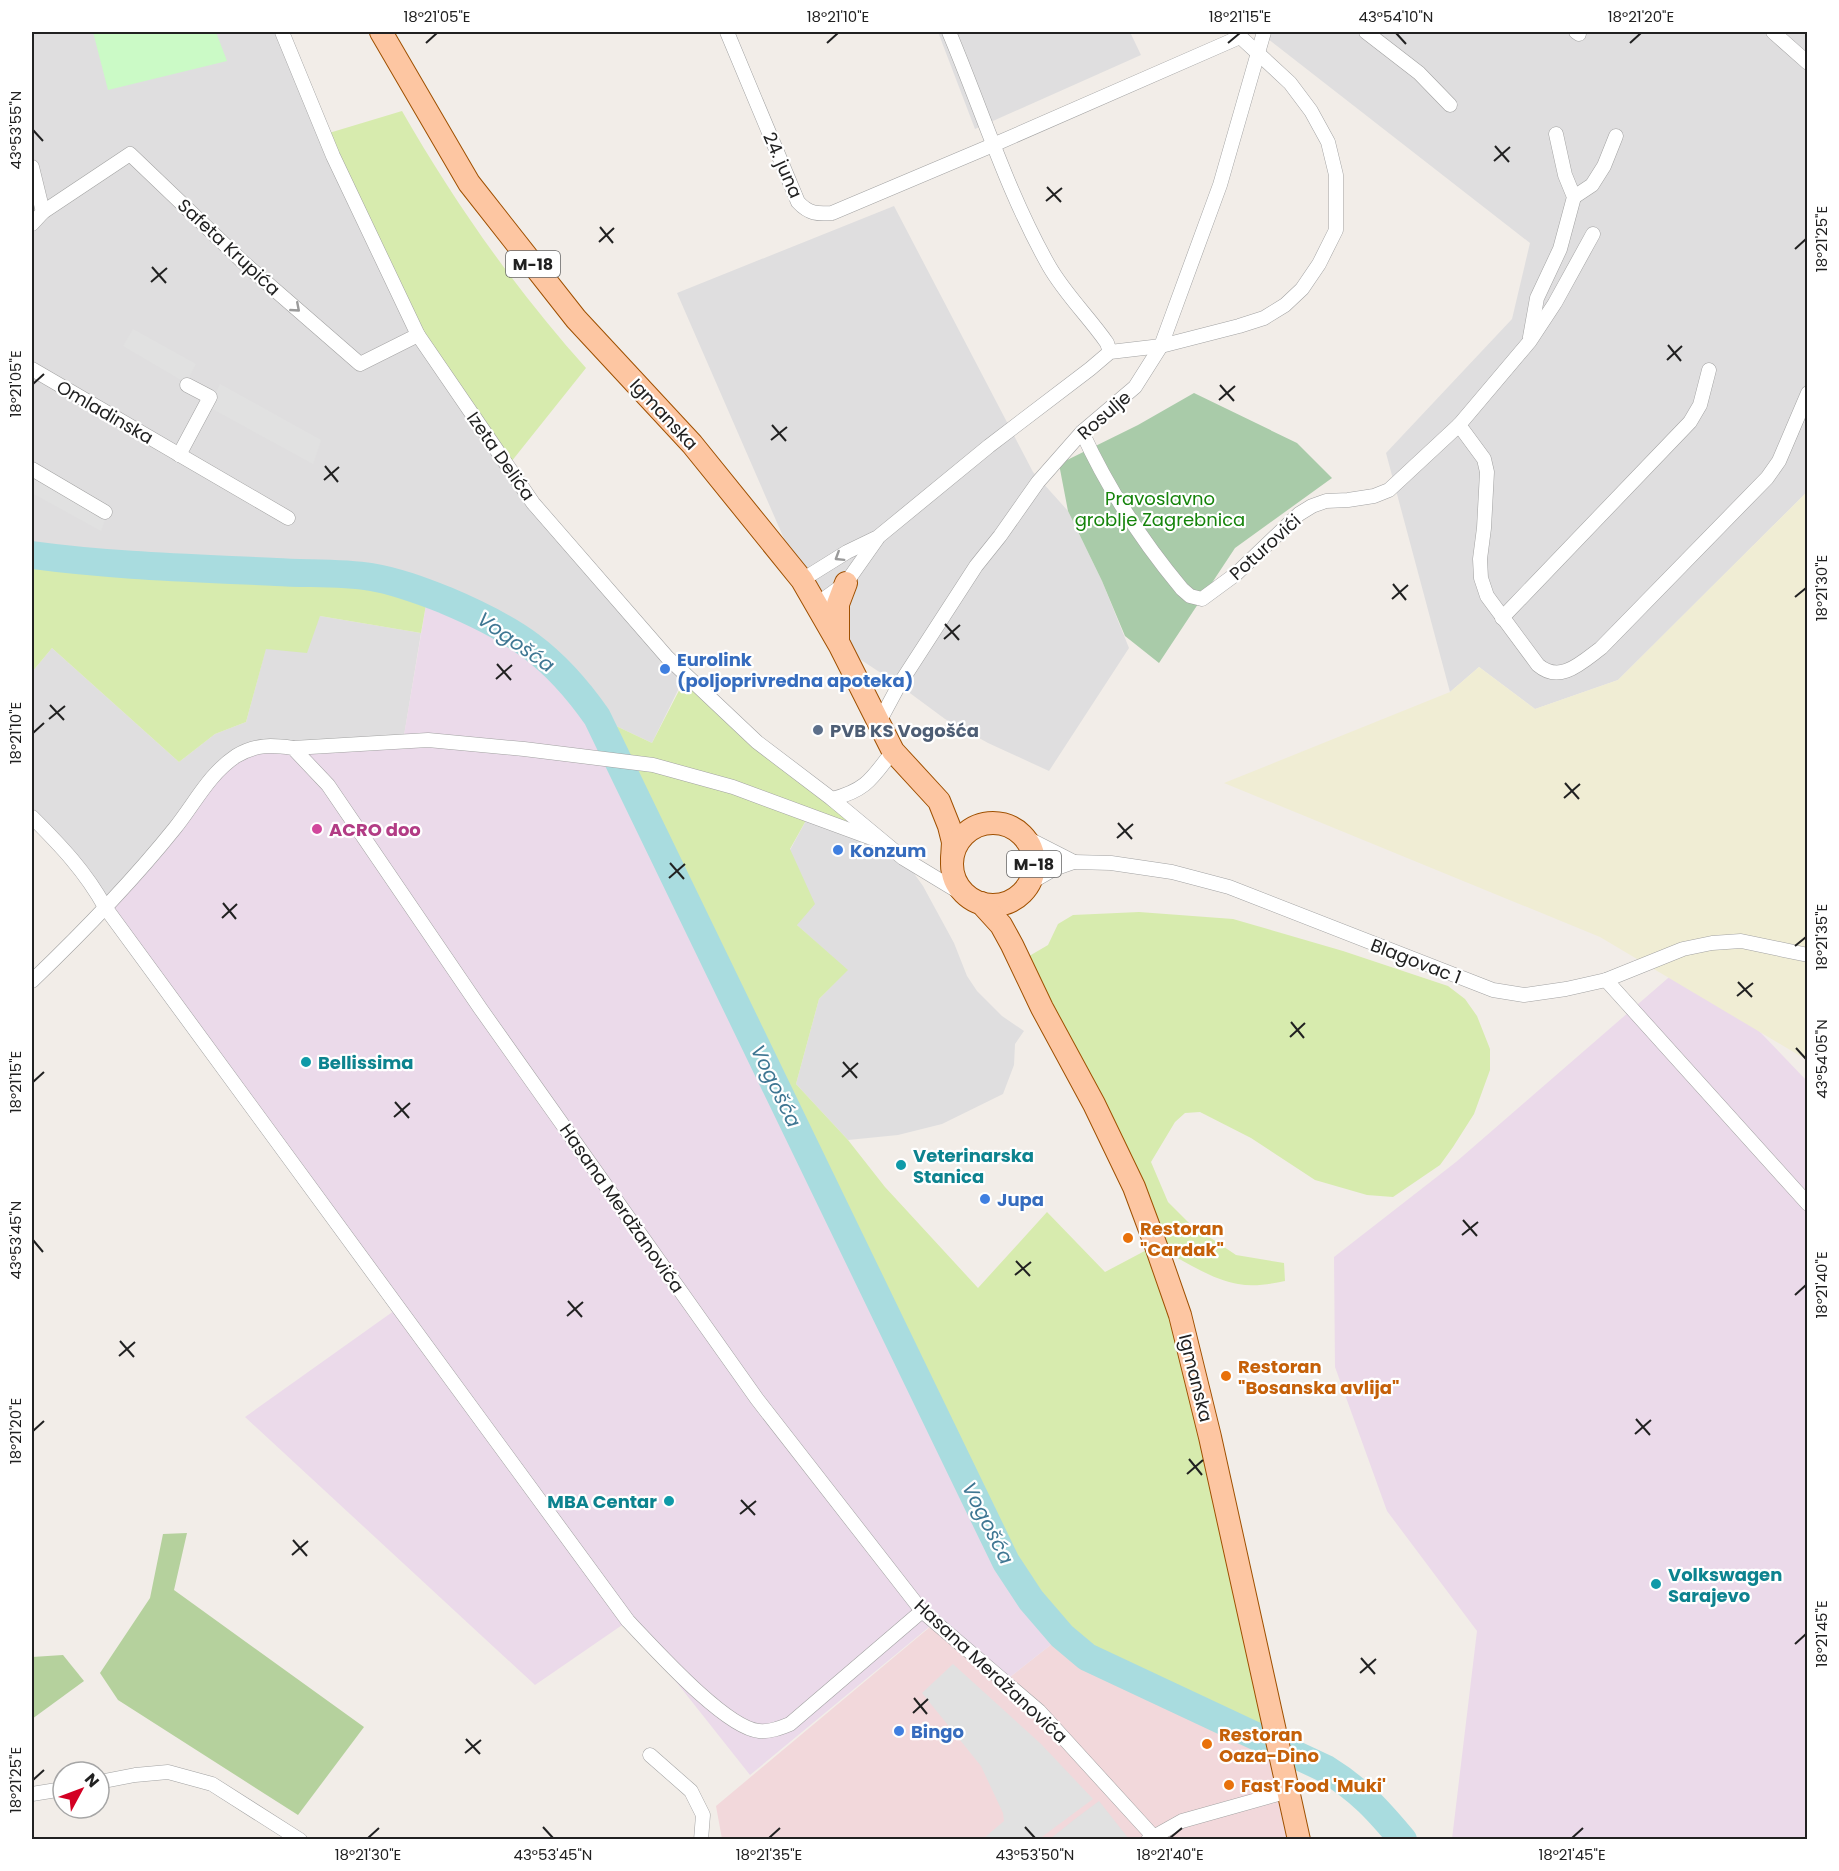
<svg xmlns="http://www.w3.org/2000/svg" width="1839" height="1871" viewBox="0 0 1839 1871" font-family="Poppins,sans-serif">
	<rect width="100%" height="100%" fill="#f2ede8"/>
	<g fill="#dfdedf">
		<path d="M32,32H284L418,335L515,479L682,682L652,743L597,717L581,694L552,662L524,640L488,618L428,593L372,577L105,563L32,555Z"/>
		<path d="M938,32H1130L1141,55L975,129Z"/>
		<path d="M1259,32H1807V492L1618,680L1535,709L1479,667L1450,692L1386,453L1512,319L1530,243Z"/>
		<path d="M894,206L1033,472L1068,511L1102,581L1129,648L1049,771L988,743L945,719L899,685L840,646L802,580L677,293Z"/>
		<path d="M320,616L421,633L403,742L105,907L32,817V672L52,648L179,762L215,734L246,722L266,648Z"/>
		<path d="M809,815L885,843L903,858L923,886L954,943L967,976L977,991L1002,1016L1024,1031L1015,1044L1014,1065L1003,1094L942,1124L898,1135L848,1140L796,1084L819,999L847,970L797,925L790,850Z"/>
	</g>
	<path fill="#f2d8db" d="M936,1622L1005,1681L1062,1636L1087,1657L1278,1747L1299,1839H722L716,1806Z"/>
	<g fill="#ebdaea">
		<path d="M428,593L488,618L524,640L552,662L581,694L597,717L1006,1562L1031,1600L1062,1636L1005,1681L935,1622L750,1775L628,1621L535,1685L245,1417L398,1308L105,907L239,755L403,741Z"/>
		<path d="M1690,959L1807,1081V1839H1452L1477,1631L1387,1511L1335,1367L1334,1257L1456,1162Z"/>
	</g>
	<path fill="#f0edd4" d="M1807,492V1060L1600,937L1224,783L1450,692L1479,667L1535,709L1618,680Z"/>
	<g fill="#d7ebae">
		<path d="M402,111C454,202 516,290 586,368L507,467L418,335L329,133Z"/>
		<path d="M32,555L105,563L372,577L428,593L421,633L320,616L307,653L266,649L246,722L215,734L179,762L52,648L32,672Z"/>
		<path d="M687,675L877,837L809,815L790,849L815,904L797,925L848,970L819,999L796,1084L848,1140L885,1187L978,1288L1047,1212L1105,1272L1156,1245L1019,962L1048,945L1058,924L1073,915L1139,912L1233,919L1343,951L1448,986L1465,999L1477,1016L1490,1049V1070L1474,1114L1453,1147L1440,1165L1393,1197L1367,1195L1315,1180L1251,1138L1200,1112L1185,1113L1175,1122L1151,1162L1168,1202L1190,1224L1236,1255L1284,1263L1285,1281C1270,1284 1254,1287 1238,1284C1210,1279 1182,1260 1157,1246L1278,1746L1087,1657L1062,1636L1031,1600L1006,1562L597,717L652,743Z"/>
	</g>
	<g fill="#b5d19d">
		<path d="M187,1533L174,1590L364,1727L298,1815L118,1700L100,1673L150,1598L163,1534Z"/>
		<path d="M63,1655L84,1681L32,1719V1657Z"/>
	</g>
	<path fill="#a9cba9" d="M1194,393L1297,443L1332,478L1235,548L1159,663L1125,636L1102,581L1068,511L1059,464L1138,425Z"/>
	<path fill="#cbfac6" d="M93,32H216L227,61L108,90Z"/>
	<g fill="#e1e1e1">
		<path d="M133,329L196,364L186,383L123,346Z"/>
		<path d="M220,384L321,440L313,464L209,407Z"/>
		<path d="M32,475L106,517L101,531L32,493Z"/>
		<path d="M953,1664L1041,1744L1093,1799L1039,1839H983L1004,1821L1003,1813L981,1766L922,1693Z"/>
		<path d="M1099,1801L1129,1839H1050L1075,1819Z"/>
	</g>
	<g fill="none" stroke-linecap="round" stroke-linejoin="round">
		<path stroke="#a9dcdf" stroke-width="28" d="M32,555C113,566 195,568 276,572C307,574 341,572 371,577C396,581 422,591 445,600C514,629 553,654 597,717L1006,1562L1031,1600L1062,1636L1087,1657L1326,1769C1360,1790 1378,1810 1403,1840"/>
		<defs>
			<g id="street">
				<path d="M282,32L333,156L418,335L533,503L667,657L757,742L832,799L903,858L969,898"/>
				<path d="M727,32L798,202C809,214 817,214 832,213L993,145L1240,37"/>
				<path d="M949,32C982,110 1007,192 1049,266C1065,294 1089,317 1107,343L1110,352"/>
				<path d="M1366,32L1419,73L1450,105"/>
				<path d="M1576,32L1579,34"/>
				<path d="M1773,32L1808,63"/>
				<path d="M32,167L43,212"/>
				<path d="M1574,197L1592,185L1604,166L1616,136"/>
				<path d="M32,224L43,212L130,154L244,263L360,364L418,335"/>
				<path d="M1530,337L1537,298L1560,249L1574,197L1565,175L1556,134"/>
				<path d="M32,369L288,518"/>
				<path d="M1459,425L1484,459L1487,472L1484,528L1480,559L1481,578L1487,596L1538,665C1560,684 1581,663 1601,648L1767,478L1779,461L1808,393"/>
				<path d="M1082,432C1108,489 1142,541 1182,589L1190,596L1202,599L1236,574L1299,514L1312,506L1326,501L1348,500L1374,496L1389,490L1459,425L1530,341L1555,303L1593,234"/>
				<path d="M179,455L210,397L187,385"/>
				<path d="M32,469L105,512"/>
				<path d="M802,580L847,552L878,537L989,446L1090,369L1110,352L1161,346L1239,326L1264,318L1285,305L1302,289L1319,264L1336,230V175L1328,142L1311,111L1290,83L1235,32"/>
				<path d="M817,604L846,583L877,539"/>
				<path d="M1502,618L1690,422L1700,405L1709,370"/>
				<path d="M878,724L899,685L976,566L1000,536L1038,482L1082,432L1135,387L1161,346L1220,185L1264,32"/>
				<path d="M293,748L428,740L524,749L653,765L733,787L874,839"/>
				<path d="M832,799C867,790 872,778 893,751"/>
				<path d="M32,817C61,846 85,871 105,907L628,1621C653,1647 725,1728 759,1731C770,1732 780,1728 790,1724L922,1611"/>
				<path d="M1025,837L1074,862"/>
				<path d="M1030,883L1054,869L1074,862L1111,863L1172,872L1229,887L1493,990L1524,995L1566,989L1606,980L1683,949L1712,943L1741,941L1808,955"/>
				<path d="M1606,980L1808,1204"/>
				<path d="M32,981C82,933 131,883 175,828C195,803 209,774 236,756C256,744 272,745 293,748L328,785L480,1008L757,1399L922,1611L1039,1711L1153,1836"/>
				<path d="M650,1755L691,1791L703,1815L701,1840"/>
				<path d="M99,1782L135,1775L168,1772L212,1784L300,1840"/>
				<path d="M32,1794L63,1789"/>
				<path d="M1148,1840L1182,1821L1289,1791"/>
			</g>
			<g id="primary">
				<path d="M381,32L469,183L576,319L692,444L802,580L840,646L893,751L939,801L949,826L953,842L952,859"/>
				<path d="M838,640V604L846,583"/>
				<circle cx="993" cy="864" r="41"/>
				<path d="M981,903L1001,925L1012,945L1042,1008L1094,1104L1134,1187L1156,1246L1180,1315L1210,1437L1299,1840"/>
			</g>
		</defs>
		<use href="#street" stroke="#a2a2a2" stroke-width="15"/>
		<use href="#primary" stroke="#9f5000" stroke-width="24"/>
		<use href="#street" stroke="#fff" stroke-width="14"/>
		<use href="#primary" stroke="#fdc6a2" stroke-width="22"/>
	</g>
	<defs><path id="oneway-chevron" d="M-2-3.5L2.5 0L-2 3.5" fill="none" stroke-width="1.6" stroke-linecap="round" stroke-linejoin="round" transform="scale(1.5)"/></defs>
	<g stroke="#9b9b9b">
		<use href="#oneway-chevron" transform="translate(296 308) rotate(41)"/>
		<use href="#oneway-chevron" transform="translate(839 557) rotate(148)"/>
	</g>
	<path fill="none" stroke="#212121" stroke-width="2" d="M1396,33L1406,44M426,43L437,33M827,43L838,33M1228,43L1240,33M1630,43L1641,33M33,130L43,141M1495,146L1509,162M1494,161L1510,147M1047,187L1061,202M1046,201L1062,188M600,227L613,243M599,242L614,228M1795,249L1806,239M152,267L166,283M151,282L167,268M1668,345L1681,361M1667,360L1682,346M33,384L44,374M1220,385L1234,401M1219,400L1235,386M772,425L786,441M771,440L787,427M325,466L338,482M324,480L339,467M1393,584L1406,600M1795,597L1806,588M1392,599L1408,585M945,624L959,640M944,639L960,625M497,664L511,680M496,679L512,665M50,705L64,720M49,719L65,706M33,733L44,723M1565,783L1579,799M1564,798L1580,784M1118,823L1132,839M1117,838L1133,824M670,863L684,879M669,878L685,864M223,903L236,919M222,918L237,904M1795,946L1806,937M1738,982L1752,997M1737,996L1753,983M1291,1022L1304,1038M1290,1037L1305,1023M1796,1048L1806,1059M843,1062L857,1078M842,1077L858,1063M33,1082L44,1072M395,1102L409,1118M394,1117L410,1103M1463,1220L1477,1236M1462,1235L1478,1222M33,1240L43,1252M1016,1261L1030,1276M1015,1275L1031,1262M1795,1295L1806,1285M568,1301L582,1317M567,1316L583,1302M120,1341L134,1357M119,1356L135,1342M1636,1419L1650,1435M33,1431L44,1421M1635,1434L1651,1420M1189,1459L1202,1475M1187,1474L1203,1460M741,1500L755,1515M740,1514L756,1501M293,1540L307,1556M292,1555L308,1541M1795,1644L1806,1634M1361,1658L1375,1674M1360,1673L1376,1659M914,1698L927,1714M913,1713L928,1699M466,1739L480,1754M465,1753L481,1740M33,1780L44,1770M543,1827L553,1838M1025,1827L1035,1838M368,1838L379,1828M769,1838L780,1828M1170,1838L1182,1828M1572,1838L1583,1828"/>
	<g fill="#3f7fe0" stroke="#fff" stroke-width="2">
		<circle cx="665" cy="669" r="6"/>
		<circle cx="838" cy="850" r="6"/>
		<circle cx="985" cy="1199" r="6"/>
		<circle cx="899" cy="1731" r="6"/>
	</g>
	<circle fill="#5c6f8a" stroke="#fff" stroke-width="2" cx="818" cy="730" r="6"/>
	<circle fill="#d1479c" stroke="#fff" stroke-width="2" cx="317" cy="829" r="6"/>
	<g fill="#0f9aa8" stroke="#fff" stroke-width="2">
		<circle cx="306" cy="1062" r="6"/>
		<circle cx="901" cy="1165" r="6"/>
		<circle cx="669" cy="1501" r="6"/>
		<circle cx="1656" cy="1584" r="6"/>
	</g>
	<g fill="#e8710a" stroke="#fff" stroke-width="2">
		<circle cx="1128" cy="1238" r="6"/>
		<circle cx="1226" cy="1376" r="6"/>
		<circle cx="1207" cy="1744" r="6"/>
		<circle cx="1229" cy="1785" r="6"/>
	</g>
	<g text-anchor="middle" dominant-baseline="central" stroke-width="4.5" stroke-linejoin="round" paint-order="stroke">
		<g fill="#fff" stroke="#646464" stroke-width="1.5">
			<rect x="506" y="251" width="54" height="26" rx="4.5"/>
			<rect x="1007" y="851" width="54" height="26" rx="4.5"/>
		</g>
		<g font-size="16" font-weight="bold" fill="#212121">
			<text x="533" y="264">M-18</text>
			<text x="1034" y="864">M-18</text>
		</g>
		<g font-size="18" fill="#212121" stroke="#fff">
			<text transform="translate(783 165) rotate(66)">24. juna</text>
			<text transform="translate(229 247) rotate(43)">Safeta Krupića</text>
			<text transform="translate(105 412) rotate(30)">Omladinska</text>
			<text transform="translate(664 414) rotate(47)">Igmanska</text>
			<text transform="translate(1104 415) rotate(-41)">Rosulje</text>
			<text transform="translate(501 456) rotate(55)">Izeta Delića</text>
			<text transform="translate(1265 547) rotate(-42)">Poturovići</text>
			<text transform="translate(1416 961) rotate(21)">Blagovac 1</text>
			<text transform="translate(622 1208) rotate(55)">Hasana Merdžanovića</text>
			<text transform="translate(1196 1378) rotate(76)">Igmanska</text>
			<text transform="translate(991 1671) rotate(43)">Hasana Merdžanovića</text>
		</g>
		<g font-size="18" fill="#15840b" stroke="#fff">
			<text x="1160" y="498">Pravoslavno<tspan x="1160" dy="21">groblje Zagrebnica</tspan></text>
		</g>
		<g font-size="18" font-weight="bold" fill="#366cbe" stroke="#fff" text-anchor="start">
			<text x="677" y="659">Eurolink<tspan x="677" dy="21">(poljoprivredna apoteka)</tspan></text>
			<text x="850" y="850">Konzum</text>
			<text x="997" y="1199">Jupa</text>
			<text x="911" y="1731">Bingo</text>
		</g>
		<g font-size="18" font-weight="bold" fill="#4e5e75" stroke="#fff" text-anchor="start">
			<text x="830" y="730">PVB KS Vogošća</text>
		</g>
		<g font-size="18" font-weight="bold" fill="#b23c85" stroke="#fff" text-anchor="start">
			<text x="329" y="829">ACRO doo</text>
		</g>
		<g font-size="18" font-weight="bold" fill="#0d838f" stroke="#fff" text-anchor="start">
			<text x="318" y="1062">Bellissima</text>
			<text x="913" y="1155">Veterinarska<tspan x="913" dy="21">Stanica</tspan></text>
			<text x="657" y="1501" text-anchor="end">MBA Centar</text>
			<text x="1668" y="1574">Volkswagen<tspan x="1668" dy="21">Sarajevo</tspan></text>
		</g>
		<g font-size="18" font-weight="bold" fill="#c56008" stroke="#fff" text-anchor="start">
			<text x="1140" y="1228">Restoran<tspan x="1140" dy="21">"Cardak"</tspan></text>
			<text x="1238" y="1366">Restoran<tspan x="1238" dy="21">"Bosanska avlija"</tspan></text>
			<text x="1219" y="1734">Restoran<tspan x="1219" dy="21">Oaza-Dino</tspan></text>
			<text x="1241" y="1785">Fast Food 'Muki'</text>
		</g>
		<g font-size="20" font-style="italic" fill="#3f7793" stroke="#fff">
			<text transform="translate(516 642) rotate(35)">Vogošća</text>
			<text transform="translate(776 1086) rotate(64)">Vogošća</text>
			<text transform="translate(988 1523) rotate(63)">Vogošća</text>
		</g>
	</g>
	<rect width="1839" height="1871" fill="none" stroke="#ffffff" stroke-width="66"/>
	<g transform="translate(81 1790) rotate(49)"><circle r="28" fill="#ffffff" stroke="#a6a6a6" stroke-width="1.5"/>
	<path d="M0-4.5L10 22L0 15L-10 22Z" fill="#d30023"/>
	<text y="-9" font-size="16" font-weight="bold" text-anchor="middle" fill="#212121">N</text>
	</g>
	<rect x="33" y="33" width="1773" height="1805" fill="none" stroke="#212121" stroke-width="2"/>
	<g font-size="15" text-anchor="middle" fill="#212121">
		<text x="437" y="22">18°21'05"E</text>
		<text x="838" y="22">18°21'10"E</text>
		<text x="1240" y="22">18°21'15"E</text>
		<text x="1396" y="22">43°54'10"N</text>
		<text x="1641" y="22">18°21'20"E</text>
		<text transform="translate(16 130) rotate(-90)" y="5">43°53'55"N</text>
		<text transform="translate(1822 239) rotate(-90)" y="5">18°21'25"E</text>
		<text transform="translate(16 384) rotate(-90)" y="5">18°21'05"E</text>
		<text transform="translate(1822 588) rotate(-90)" y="5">18°21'30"E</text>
		<text transform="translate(16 733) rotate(-90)" y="5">18°21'10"E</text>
		<text transform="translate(1822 937) rotate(-90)" y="5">18°21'35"E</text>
		<text transform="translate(1822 1059) rotate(-90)" y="5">43°54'05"N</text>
		<text transform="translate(16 1082) rotate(-90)" y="5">18°21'15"E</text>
		<text transform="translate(16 1240) rotate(-90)" y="5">43°53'45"N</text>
		<text transform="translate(1822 1285) rotate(-90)" y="5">18°21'40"E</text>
		<text transform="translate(16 1431) rotate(-90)" y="5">18°21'20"E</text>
		<text transform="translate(1822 1634) rotate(-90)" y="5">18°21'45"E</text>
		<text transform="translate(16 1780) rotate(-90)" y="5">18°21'25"E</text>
		<text x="368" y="1860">18°21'30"E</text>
		<text x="553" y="1860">43°53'45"N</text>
		<text x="769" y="1860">18°21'35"E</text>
		<text x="1035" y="1860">43°53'50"N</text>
		<text x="1170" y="1860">18°21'40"E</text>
		<text x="1572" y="1860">18°21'45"E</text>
	</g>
</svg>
